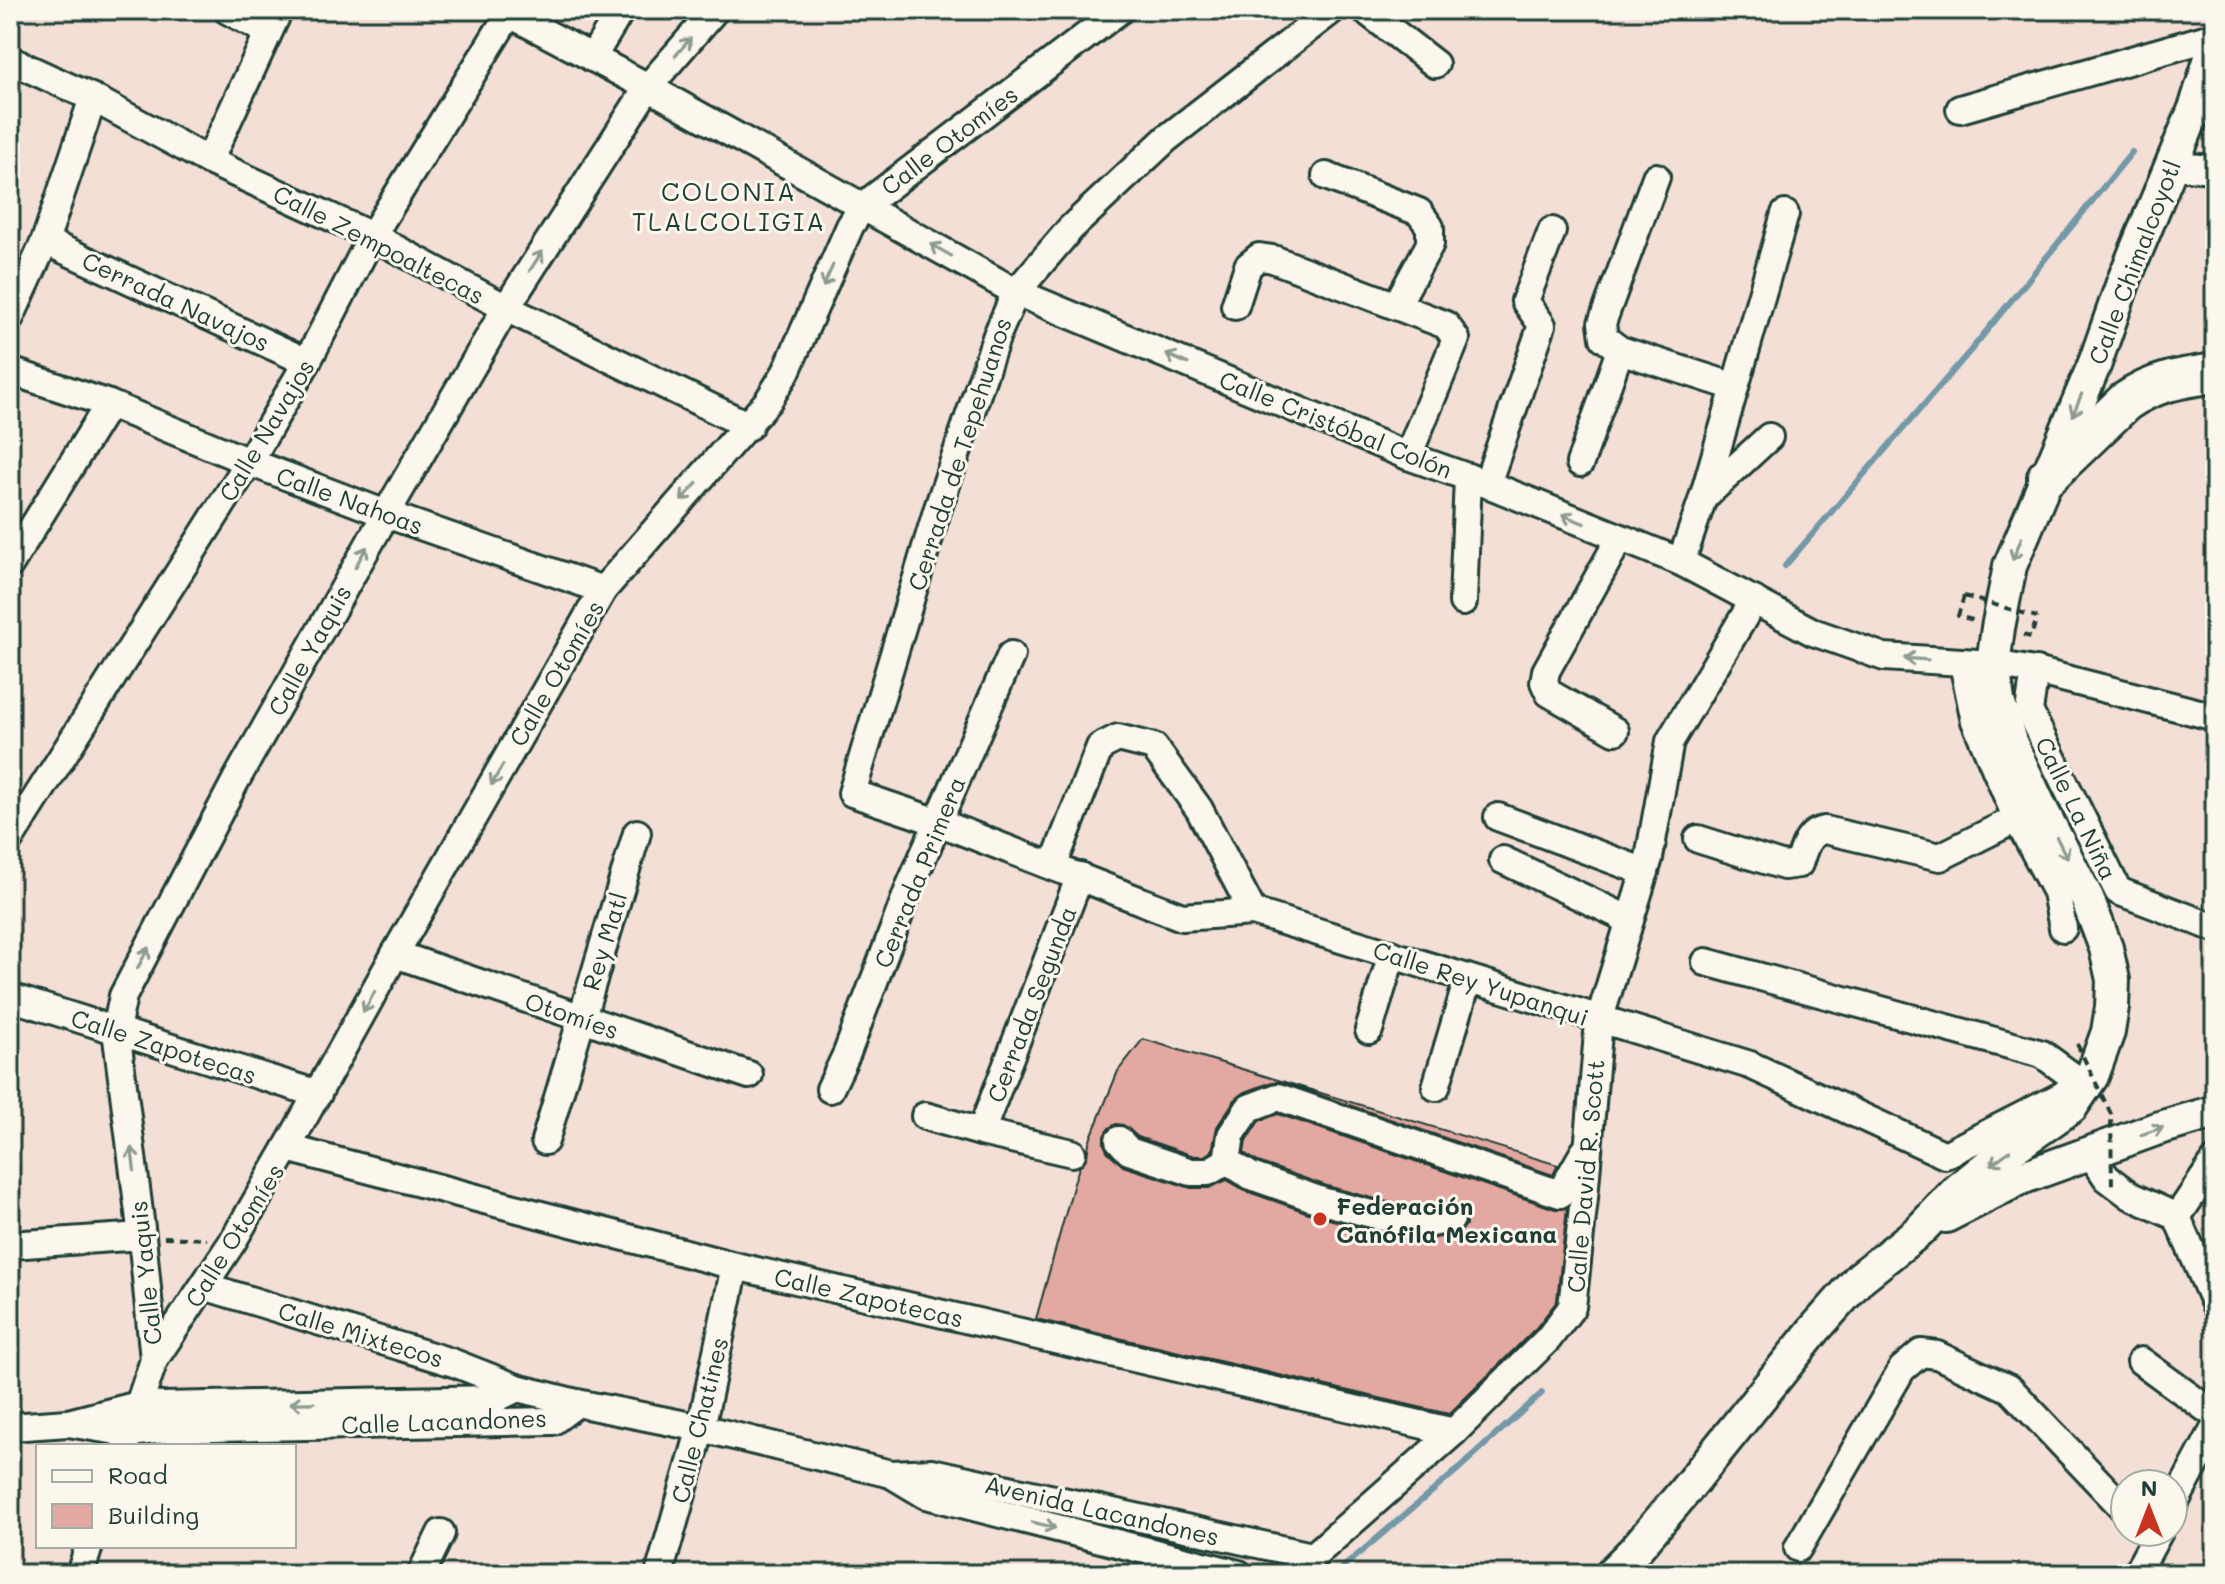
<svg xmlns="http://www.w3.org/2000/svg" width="2225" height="1584" viewBox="0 0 2225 1584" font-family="Mali,sans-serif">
	<rect width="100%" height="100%" fill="#f4dfd6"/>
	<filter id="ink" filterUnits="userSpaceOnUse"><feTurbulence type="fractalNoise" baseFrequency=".0125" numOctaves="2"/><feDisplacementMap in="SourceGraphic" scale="16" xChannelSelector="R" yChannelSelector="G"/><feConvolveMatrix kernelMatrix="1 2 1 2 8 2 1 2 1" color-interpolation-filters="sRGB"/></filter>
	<g filter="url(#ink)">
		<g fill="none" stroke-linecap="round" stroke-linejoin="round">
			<g stroke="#7398a8" stroke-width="6">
				<path d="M1785,566L1971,350L2132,152"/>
				<path d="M1335,1574L1455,1472L1542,1393"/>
			</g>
		</g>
		<path fill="#e3a8a1" stroke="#1f3d34" stroke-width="2" d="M1143,1039L1558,1165L1553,1175L1282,1082H1272L1243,1093L1236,1098L1217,1127L1212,1151L1204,1156H1194L1138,1137L1123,1125L1116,1124L1109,1128L1104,1136V1144L1107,1151L1123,1166L1191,1188H1209L1227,1180L1246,1191L1317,1216L1413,1241L1454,1235L1461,1231L1466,1225V1215L1462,1208L1455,1204L1417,1210L1327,1186L1258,1162L1244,1153L1246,1141L1259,1121L1278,1114L1555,1209L1567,1208L1557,1301L1536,1328L1449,1414L1036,1319L1076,1176L1080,1166L1087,1157L1089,1142L1118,1071Z"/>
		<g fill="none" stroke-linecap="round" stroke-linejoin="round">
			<defs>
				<g id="minor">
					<path d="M227,10L268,32"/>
					<path d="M502,10L648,87L1016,292L1408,456L1487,484L1681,562L1813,632L1884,657L1993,664L2035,671L2215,717"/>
					<path d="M1332,10L1166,139L1071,228L1016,292L997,335L937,511L852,793L938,822L1182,917L1253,912L1750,1065L1945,1155L2063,1095L2079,1081"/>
					<path d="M1365,10L1435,64"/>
					<path d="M592,58L621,10"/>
					<path d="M10,60L93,98L209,161L372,236L506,308L749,426"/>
					<path d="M1960,109L2215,36"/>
					<path d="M209,161L279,10"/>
					<path d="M2171,166L2215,169"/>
					<path d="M1326,176L1419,212L1430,227V244L1396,306"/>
					<path d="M1656,177L1602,323L1604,338L1620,350L1735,387"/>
					<path d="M45,241L307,362"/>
					<path d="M1235,306L1248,266L1259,257L1273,259L1446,325L1456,339L1408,456"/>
					<path d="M10,318L45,241L93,98"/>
					<path d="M10,371L109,404L249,462L386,514L603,590"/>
					<path d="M1580,463L1620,350"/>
					<path d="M1487,484L1542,325L1525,301L1552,231"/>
					<path d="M1703,498L1769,437"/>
					<path d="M1681,562L1703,498L1785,214"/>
					<path d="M10,564L109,404"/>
					<path d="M1463,602L1468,477"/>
					<path d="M1963,663L1975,721L2017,819L2056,892L2063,928"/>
					<path d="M2035,671L2029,711L2118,891L2215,928"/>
					<path d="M1615,731L1549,693L1544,682L1546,671L1620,538"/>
					<path d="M1498,817L1645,872"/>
					<path d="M10,839L249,462L307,362L372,236L509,14"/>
					<path d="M1698,839L1784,866L1799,864C1804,849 1807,832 1825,830L1940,857L2040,807"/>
					<path d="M1503,860L1630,920"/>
					<path d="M1053,866L1100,747L1118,738L1154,747L1199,809L1253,912"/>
					<path d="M395,954L749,1075"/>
					<path d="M1706,962L2042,1054L2079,1081"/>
					<path d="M10,997L318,1094"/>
					<path d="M1369,1030L1392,954"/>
					<path d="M1436,1087L1468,979"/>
					<path d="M830,1089L847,1053L910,886L1011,655"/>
					<path d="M925,1116L981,1132L1072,1153"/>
					<path d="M981,1132L1080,876"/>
					<path d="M1119,1140L1129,1151L1191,1172H1208L1227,1161"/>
					<path d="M545,1141L637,833"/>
					<path d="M287,1148L735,1266L1454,1432"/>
					<path d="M2090,1153L2107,1178L2131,1196L2177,1217L2215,1304"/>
					<path d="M2177,1217L2215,1161"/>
					<path d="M1451,1219L1417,1226L1322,1201L1251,1176L1227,1161L1231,1135L1249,1108L1278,1097L1560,1194L1584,1152"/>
					<path d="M10,1245L142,1236"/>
					<path d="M204,1286L454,1363L517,1388L577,1403L701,1428L891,1474L926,1495L1239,1574"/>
					<path d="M154,1360L142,1236L116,1030L123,996L236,780L386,514L506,308L648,87L715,10"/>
					<path d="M2141,1361L2215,1415"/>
					<path d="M68,1423L129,1433L165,1429L553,1421L577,1403"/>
					<path d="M10,1427L68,1423L138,1405L163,1406L495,1399L517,1388"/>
					<path d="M125,1446L154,1360L233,1241L287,1148L395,954L603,590L768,401L786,372L850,226L863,206L1120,10"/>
					<path d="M891,1474L932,1472L1312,1556"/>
					<path d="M2173,1506L2215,1428"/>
					<path d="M1798,1548L1902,1369L1921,1353L1937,1355L2010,1389L2125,1510"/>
					<path d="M80,1574L89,1546"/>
					<path d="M421,1574L441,1533"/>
					<path d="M659,1574L701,1428L735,1266"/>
					<path d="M1293,1574L1454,1432L1548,1339L1572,1307L1584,1198L1599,1021L1649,858L1670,741L1754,600"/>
					<path d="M2136,1574L2159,1532"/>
				</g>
				<g id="major">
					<path d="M1946,1216L2021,1178L2156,1129L2215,1112"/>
					<path d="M1611,1574L1634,1551L1684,1492L1814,1330L1860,1278L1919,1231L1958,1190L1994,1161L2071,1107L2092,1076L2108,1032L2112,1007L2113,980L2106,948L2087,898L2040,807L2010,742L1998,701L1993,664L1998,628L2010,566L2095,363L2124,280L2196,106L2215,45"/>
				</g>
				<path id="highway" d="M2047,477L2125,402C2153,382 2181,378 2215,373"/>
			</defs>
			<use href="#minor" stroke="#1f3d34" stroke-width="32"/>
			<use href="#major" stroke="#1f3d34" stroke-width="38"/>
			<use href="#highway" stroke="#1f3d34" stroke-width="44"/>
			<g stroke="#1f3d34" stroke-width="4" stroke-dasharray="8 6" stroke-linecap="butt">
				<path d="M1964,596L1958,616L1973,620"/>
				<path d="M2023,635L2031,637L2037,617"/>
				<path d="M164,1237L207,1239"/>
			</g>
			<use href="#minor" stroke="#fbf7ec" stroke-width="26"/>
			<use href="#major" stroke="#fbf7ec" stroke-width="32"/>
			<use href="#highway" stroke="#fbf7ec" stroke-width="38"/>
			<g stroke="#1f3d34" stroke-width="4" stroke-dasharray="8 6" stroke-linecap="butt">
				<path d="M1964,596L2037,617"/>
				<path d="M2077,1044L2111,1114L2112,1188"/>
			</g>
		</g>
		<defs><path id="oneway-shaft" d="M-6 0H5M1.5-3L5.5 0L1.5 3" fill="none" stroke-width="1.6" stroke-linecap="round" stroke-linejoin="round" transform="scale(2)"/></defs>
		<g stroke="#8d9a90">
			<use href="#oneway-shaft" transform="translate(683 47) rotate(-49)"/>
			<use href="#oneway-shaft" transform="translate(941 250) rotate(-151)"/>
			<use href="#oneway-shaft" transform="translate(536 261) rotate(-57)"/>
			<use href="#oneway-shaft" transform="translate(828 276) rotate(114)"/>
			<use href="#oneway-shaft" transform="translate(1177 359) rotate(-157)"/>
			<use href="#oneway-shaft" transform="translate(2077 405) rotate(113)"/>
			<use href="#oneway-shaft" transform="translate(689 492) rotate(132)"/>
			<use href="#oneway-shaft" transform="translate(1573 519) rotate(-158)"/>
			<use href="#oneway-shaft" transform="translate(2017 549) rotate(112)"/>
			<use href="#oneway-shaft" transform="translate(361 557) rotate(-61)"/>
			<use href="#oneway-shaft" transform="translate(1916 659) rotate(-176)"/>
			<use href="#oneway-shaft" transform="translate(497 775) rotate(120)"/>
			<use href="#oneway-shaft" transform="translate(2062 848) rotate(63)"/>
			<use href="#oneway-shaft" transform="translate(143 958) rotate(-62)"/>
			<use href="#oneway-shaft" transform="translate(369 1002) rotate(119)"/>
			<use href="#oneway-shaft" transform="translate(2152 1131) rotate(-19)"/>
			<use href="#oneway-shaft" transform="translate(2000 1158) rotate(144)"/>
			<use href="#oneway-shaft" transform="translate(133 1159) rotate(-97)"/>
			<use href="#oneway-shaft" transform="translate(302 1403) rotate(179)"/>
			<use href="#oneway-shaft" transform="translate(1044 1525) rotate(14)"/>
		</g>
	</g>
	<circle fill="#c8321e" stroke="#fbf7ec" stroke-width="3" cx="1320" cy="1219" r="8"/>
	<g text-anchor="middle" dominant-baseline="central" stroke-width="6" stroke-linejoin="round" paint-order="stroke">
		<g font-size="24" fill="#1f3d34" stroke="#fbf7ec">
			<text transform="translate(949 140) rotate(-37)">Calle Otomíes</text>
			<text transform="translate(379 244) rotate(27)">Calle Zempoaltecas</text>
			<text transform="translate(2134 262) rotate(-69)">Calle Chimalcoyotl</text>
			<text transform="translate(176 301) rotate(25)">Cerrada Navajos</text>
			<text transform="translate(1336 424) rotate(22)">Calle Cristóbal Colón</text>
			<text transform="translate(266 430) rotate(-59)">Calle Navajos</text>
			<text transform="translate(959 454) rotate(-72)">Cerrada de Tepehuanos</text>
			<text transform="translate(350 500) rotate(20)">Calle Nahoas</text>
			<text transform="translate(309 650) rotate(-61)">Calle Yaquis</text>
			<text transform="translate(556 673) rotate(-60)">Calle Otomíes</text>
			<text transform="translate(2077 808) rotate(64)">Calle La Niña</text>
			<text transform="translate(919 872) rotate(-68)">Cerrada Primera</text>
			<text transform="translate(604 941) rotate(-73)">Rey Matl</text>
			<text transform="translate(1481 983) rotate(18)">Calle Rey Yupanqui</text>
			<text transform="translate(1031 1004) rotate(-69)">Cerrada Segunda</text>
			<text transform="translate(572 1015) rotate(19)">Otomíes</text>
			<text transform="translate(164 1046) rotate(18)">Calle Zapotecas</text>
			<text transform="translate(1585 1176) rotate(-85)">Calle David R. Scott</text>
			<text transform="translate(234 1235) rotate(-58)">Calle Otomíes</text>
			<text transform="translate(145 1273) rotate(-96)">Calle Yaquis</text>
			<text transform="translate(869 1297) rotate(13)">Calle Zapotecas</text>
			<text transform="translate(361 1334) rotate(17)">Calle Mixtecos</text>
			<text transform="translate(699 1420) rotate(-76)">Calle Chatines</text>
			<text transform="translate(444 1421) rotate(-2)">Calle Lacandones</text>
			<text transform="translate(1102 1510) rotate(13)">Avenida Lacandones</text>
		</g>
		<g font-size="24" font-weight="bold" fill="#1f3d34" stroke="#fbf7ec" text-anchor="start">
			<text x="1336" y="1205">Federación<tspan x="1336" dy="28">Canófila Mexicana</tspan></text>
		</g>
		<g font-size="26" letter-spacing="2" fill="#1f3d34" stroke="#fbf7ec">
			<text x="729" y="191">COLONIA<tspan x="729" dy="30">TLALCOLIGIA</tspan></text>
		</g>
	</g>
	<rect width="2225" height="1584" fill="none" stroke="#fbf7ec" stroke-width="40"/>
	<rect x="20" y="20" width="2185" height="1544" fill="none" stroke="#1f3d34" stroke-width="3" filter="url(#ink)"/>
	<rect x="36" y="1444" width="260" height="104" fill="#fbf7ec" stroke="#a3ada2" stroke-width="2"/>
	<rect x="52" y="1470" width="40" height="12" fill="#fbf7ec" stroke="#a3ada2" stroke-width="2"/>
	<text x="108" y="1484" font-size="24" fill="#1f3d34">Road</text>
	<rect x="52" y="1504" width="40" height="24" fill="#e3a8a1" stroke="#a3ada2" stroke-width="2"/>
	<text x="108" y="1524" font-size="24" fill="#1f3d34">Building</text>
	<g transform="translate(2149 1508)"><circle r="38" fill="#fbf7ec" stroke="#a3ada2" stroke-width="2"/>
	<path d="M0-6L14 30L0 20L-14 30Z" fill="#c8321e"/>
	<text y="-12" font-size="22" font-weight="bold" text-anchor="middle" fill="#1f3d34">N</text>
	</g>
</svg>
